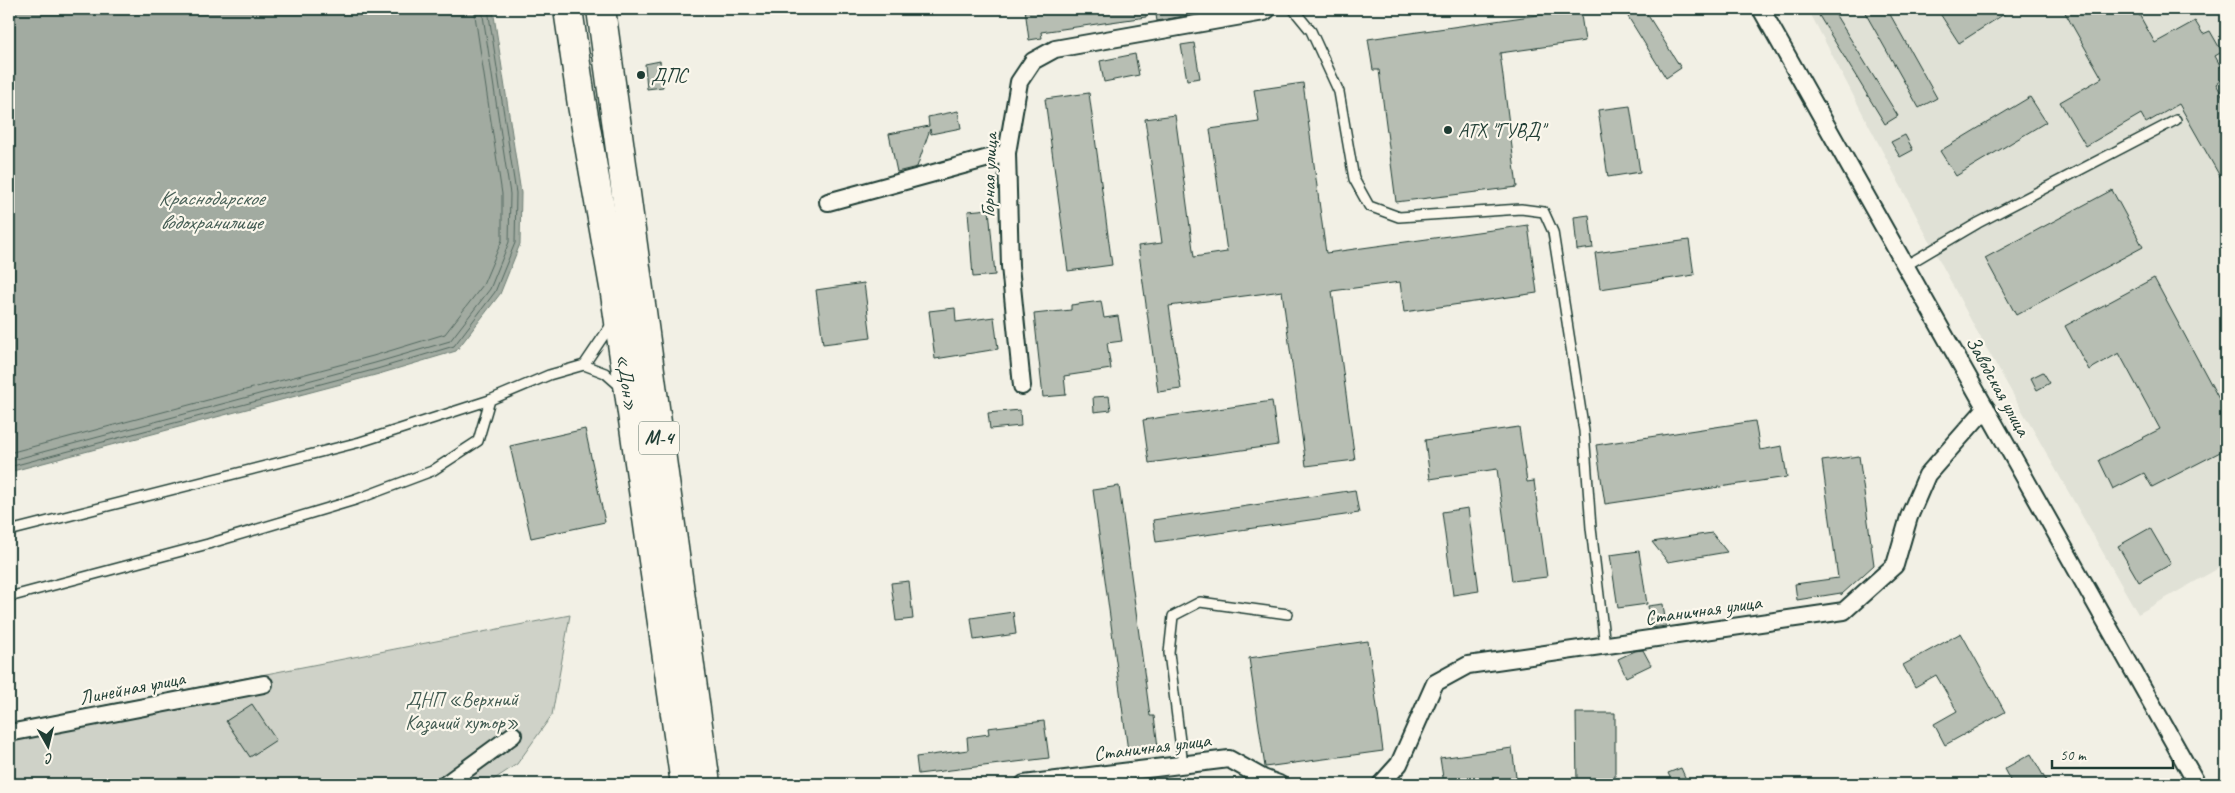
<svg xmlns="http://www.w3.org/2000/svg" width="2235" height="793" viewBox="0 0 2235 793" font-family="Caveat,sans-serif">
	<rect width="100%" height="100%" fill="#f2f0e5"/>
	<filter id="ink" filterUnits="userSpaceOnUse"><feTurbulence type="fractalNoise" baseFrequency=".02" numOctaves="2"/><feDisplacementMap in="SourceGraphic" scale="10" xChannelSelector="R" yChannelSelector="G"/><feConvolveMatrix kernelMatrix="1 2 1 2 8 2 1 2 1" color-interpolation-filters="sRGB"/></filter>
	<g filter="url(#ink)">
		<path fill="#e0e1d6" d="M1808,9H2226V564L2138,614L1974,326Z"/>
		<path fill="#cfd2c8" stroke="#77887e" d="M570,615L552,715L517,764L487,784H9V724Z"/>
		<path fill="#a2aba1" stroke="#6e7f75" d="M9,9H493L521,193L520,244L500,294L456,351L379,374L9,472Z"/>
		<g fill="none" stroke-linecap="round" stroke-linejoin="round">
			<g stroke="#536960" stroke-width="1">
				<path d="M9,453L373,356L445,334L483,285L502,240V194L474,9"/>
				<path d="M9,461L375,363L450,341L490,289L509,242L510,194L482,9"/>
				<path d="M9,467L377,369L454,346L495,292L515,243L516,193L488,9"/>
			</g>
		</g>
		<g fill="#b7beb3" stroke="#1f3d34">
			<path d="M1025,9H1146V17L1041,32L1042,38L1029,40Z"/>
			<path d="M1155,9H1204V12L1157,21Z"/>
			<path d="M1580,9L1585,41L1500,53L1517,187L1396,202L1379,70H1373L1368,39Z"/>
			<path d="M1637,9H1644L1681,68L1666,78L1627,15Z"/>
			<path d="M1815,9H1832L1898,116L1885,124Z"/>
			<path d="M1863,9H1887L1937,98L1919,108Z"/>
			<path d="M1937,9H2012L1959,43Z"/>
			<path d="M2063,9H2136L2155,43L2195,21L2203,34L2210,31L2222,52L2215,56L2226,76L2216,84L2226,102V187L2179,104L2146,123L2141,114L2086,146L2060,102L2102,78Z"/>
			<path d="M1194,43L1200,78L1187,80L1181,45Z"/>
			<path d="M1135,54L1139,75L1104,82L1100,61Z"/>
			<path d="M660,61L663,87L647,89L645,64Z"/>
			<path d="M1303,83L1326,253L1528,225L1537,293L1404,312L1400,282L1332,291L1355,460L1306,466L1282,291L1169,306L1181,389L1158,392L1138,246L1162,243L1145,119L1175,115L1194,257L1227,252L1210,129L1259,122L1254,90Z"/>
			<path d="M1089,93L1112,265L1068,271L1045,99Z"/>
			<path d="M2030,97L2046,122L1956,176L1940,151Z"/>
			<path d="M1630,106L1640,172L1608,177L1598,110Z"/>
			<path d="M958,111L961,128L931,134L930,129L917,167L897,172L889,134L929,126L928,117Z"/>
			<path d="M1905,135L1913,150L1900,157L1891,142Z"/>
			<path d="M2112,190L2143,247L2016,315L1985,258Z"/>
			<path d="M989,209L995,275L973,277L968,211Z"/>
			<path d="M1589,215L1593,248L1577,250L1574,217Z"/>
			<path d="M1689,240L1694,275L1600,289L1595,253Z"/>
			<path d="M2154,278L2219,399L2226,395V449L2152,487L2144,473L2113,489L2099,460L2160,429L2119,353L2089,370L2065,326Z"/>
			<path d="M864,283L871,338L823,344L816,290Z"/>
			<path d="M1101,301L1104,318L1118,316L1122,341L1107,343L1111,369L1064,376L1066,395L1043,397L1034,314L1071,310V305Z"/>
			<path d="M955,308L956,322L994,317L998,349L935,359L929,311Z"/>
			<path d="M2043,372L2050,383L2037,390L2031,378Z"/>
			<path d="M1109,396L1111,410L1094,412L1093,397Z"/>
			<path d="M1272,401L1278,445L1149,463L1143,420Z"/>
			<path d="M1020,410L1021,426L990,429L988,413Z"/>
			<path d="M1755,421L1760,450L1782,446L1787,477L1605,504L1596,445Z"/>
			<path d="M1519,427L1527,482L1534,481L1547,577L1512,581L1497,469L1430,479L1425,440Z"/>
			<path d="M585,429L605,522L531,538L510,446Z"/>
			<path d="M1859,456L1874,565L1841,595V593L1797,600L1795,584L1838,578L1822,461Z"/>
			<path d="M1119,486L1150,716H1154L1158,747L1128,751L1093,490Z"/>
			<path d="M1355,490L1359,513L1156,542L1153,520Z"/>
			<path d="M1468,508L1479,591L1453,595L1442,512Z"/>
			<path d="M2150,528L2171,564L2139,582L2118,546Z"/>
			<path d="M1712,533L1727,552L1668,562L1652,542Z"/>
			<path d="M1639,551L1647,604L1618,608L1610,555Z"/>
			<path d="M909,581L913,619L896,621L891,583Z"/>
			<path d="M1663,604L1666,626L1651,628L1648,606Z"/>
			<path d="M1013,612L1016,634L974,640L971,618Z"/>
			<path d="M1961,633L2005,712L1945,745L1934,724L1957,711L1936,675L1915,687L1903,665Z"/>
			<path d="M1368,641L1383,751L1265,767L1249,658Z"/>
			<path d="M1643,650L1651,665L1626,677L1618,659L1635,651Z"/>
			<path d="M252,704L276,740L250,757L226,721Z"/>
			<path d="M1576,713H1615V784H1577Z"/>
			<path d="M1044,721L1049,758L918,774L916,757L968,750L967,737L989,734L988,728Z"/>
			<path d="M1512,748L1517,784H1444L1440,758Z"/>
			<path d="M2031,754L2048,784H2012L2004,769Z"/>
			<path d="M1681,768L1688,784H1673L1668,773Z"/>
		</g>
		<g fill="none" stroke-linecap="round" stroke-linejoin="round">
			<defs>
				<g id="lane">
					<path d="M1293,9L1311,31L1339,92L1354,179L1369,206L1399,217L1521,209L1544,212L1553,232L1584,431L1591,528L1605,646"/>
					<path d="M1905,266L1978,223L2176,120"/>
					<path d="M584,365L605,373L622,388"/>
					<path d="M9,531L360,442L490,400"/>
					<path d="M9,597L208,544L355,500L432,471L478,441L490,400L549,375L584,365L613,322"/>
					<path d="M1183,765L1169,653L1173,616L1200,602L1288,614"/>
				</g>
				<g id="street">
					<path d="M1761,9L2197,784"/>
					<path d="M828,202L1007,153"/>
					<path d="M1022,386L1010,266L1007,153L1019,82L1033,61L1055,49L1264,12L1268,9"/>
					<path d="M9,733L264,684"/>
					<path d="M446,784L513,735"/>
					<path d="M1024,784L1229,759L1263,778L1279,784"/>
					<path d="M1381,784L1399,764L1435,683L1468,665L1844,611L1895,565L1909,517L1927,475L1986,408"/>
				</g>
				<g id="highway">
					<path id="s1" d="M568,9L582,105L614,287L685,784"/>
					<path d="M601,9L706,784"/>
				</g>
			</defs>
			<use href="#lane" stroke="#1f3d34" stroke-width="12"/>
			<use href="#street" stroke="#1f3d34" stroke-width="20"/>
			<use href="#highway" stroke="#1f3d34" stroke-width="31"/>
			<use href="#lane" stroke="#fbf7ec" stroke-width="9"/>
			<use href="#street" stroke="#fbf7ec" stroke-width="16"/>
			<use href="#highway" stroke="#fbf7ec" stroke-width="28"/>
		</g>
	</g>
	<g fill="#1f3d34" stroke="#fbf7ec" stroke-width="2">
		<circle cx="641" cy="75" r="5"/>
		<circle cx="1448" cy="130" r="5"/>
	</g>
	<g text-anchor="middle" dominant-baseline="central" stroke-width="4.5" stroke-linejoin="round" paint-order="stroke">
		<rect fill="#fbf7ec" stroke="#61756b" stroke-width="1" x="639" y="421.5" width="40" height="33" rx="4"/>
		<g font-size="19" font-weight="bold" fill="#1f3d34">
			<text x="659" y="438">М-4</text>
		</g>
		<g font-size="20" fill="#1f3d34" stroke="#fbf7ec" text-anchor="start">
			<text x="651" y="75">ДПС</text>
			<text x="1458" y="130">АТХ "ГУВД"</text>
		</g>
		<g font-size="20" fill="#1f3d34" stroke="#fbf7ec">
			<text transform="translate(989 175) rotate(-88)">Горная улица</text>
			<text stroke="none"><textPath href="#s1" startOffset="378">«Дон»</textPath></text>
			<text transform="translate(1998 386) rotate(61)">Заводская улица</text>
			<text transform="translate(1703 610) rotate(-8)">Станичная улица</text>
			<text transform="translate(132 688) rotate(-11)">Линейная улица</text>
			<text transform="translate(1152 747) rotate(-7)">Станичная улица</text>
		</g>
		<g font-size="20" fill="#425b52" stroke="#fbf7ec">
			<text x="462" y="699">ДНП «Верхний<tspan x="462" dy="23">Казачий хутор»</tspan></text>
		</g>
		<g font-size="21" font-style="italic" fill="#465e55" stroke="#fbf7ec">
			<text x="211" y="198">Краснодарское<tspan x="211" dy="24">водохранилище</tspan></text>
		</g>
	</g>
	<rect width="2235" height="793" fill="none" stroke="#fbf7ec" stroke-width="30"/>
	<rect x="15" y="15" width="2205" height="763" fill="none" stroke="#1f3d34" stroke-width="2" filter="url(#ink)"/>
	<g transform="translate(48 746) rotate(172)" stroke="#fbf7ec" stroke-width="4" paint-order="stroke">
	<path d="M0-4L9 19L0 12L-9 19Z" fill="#1f3d34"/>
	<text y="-8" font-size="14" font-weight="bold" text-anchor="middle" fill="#1f3d34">С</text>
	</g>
	<path d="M2052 760v8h121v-8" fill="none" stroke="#1f3d34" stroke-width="2.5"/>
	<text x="2060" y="760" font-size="15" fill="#1f3d34" stroke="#fbf7ec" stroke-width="4" paint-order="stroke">50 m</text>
</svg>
